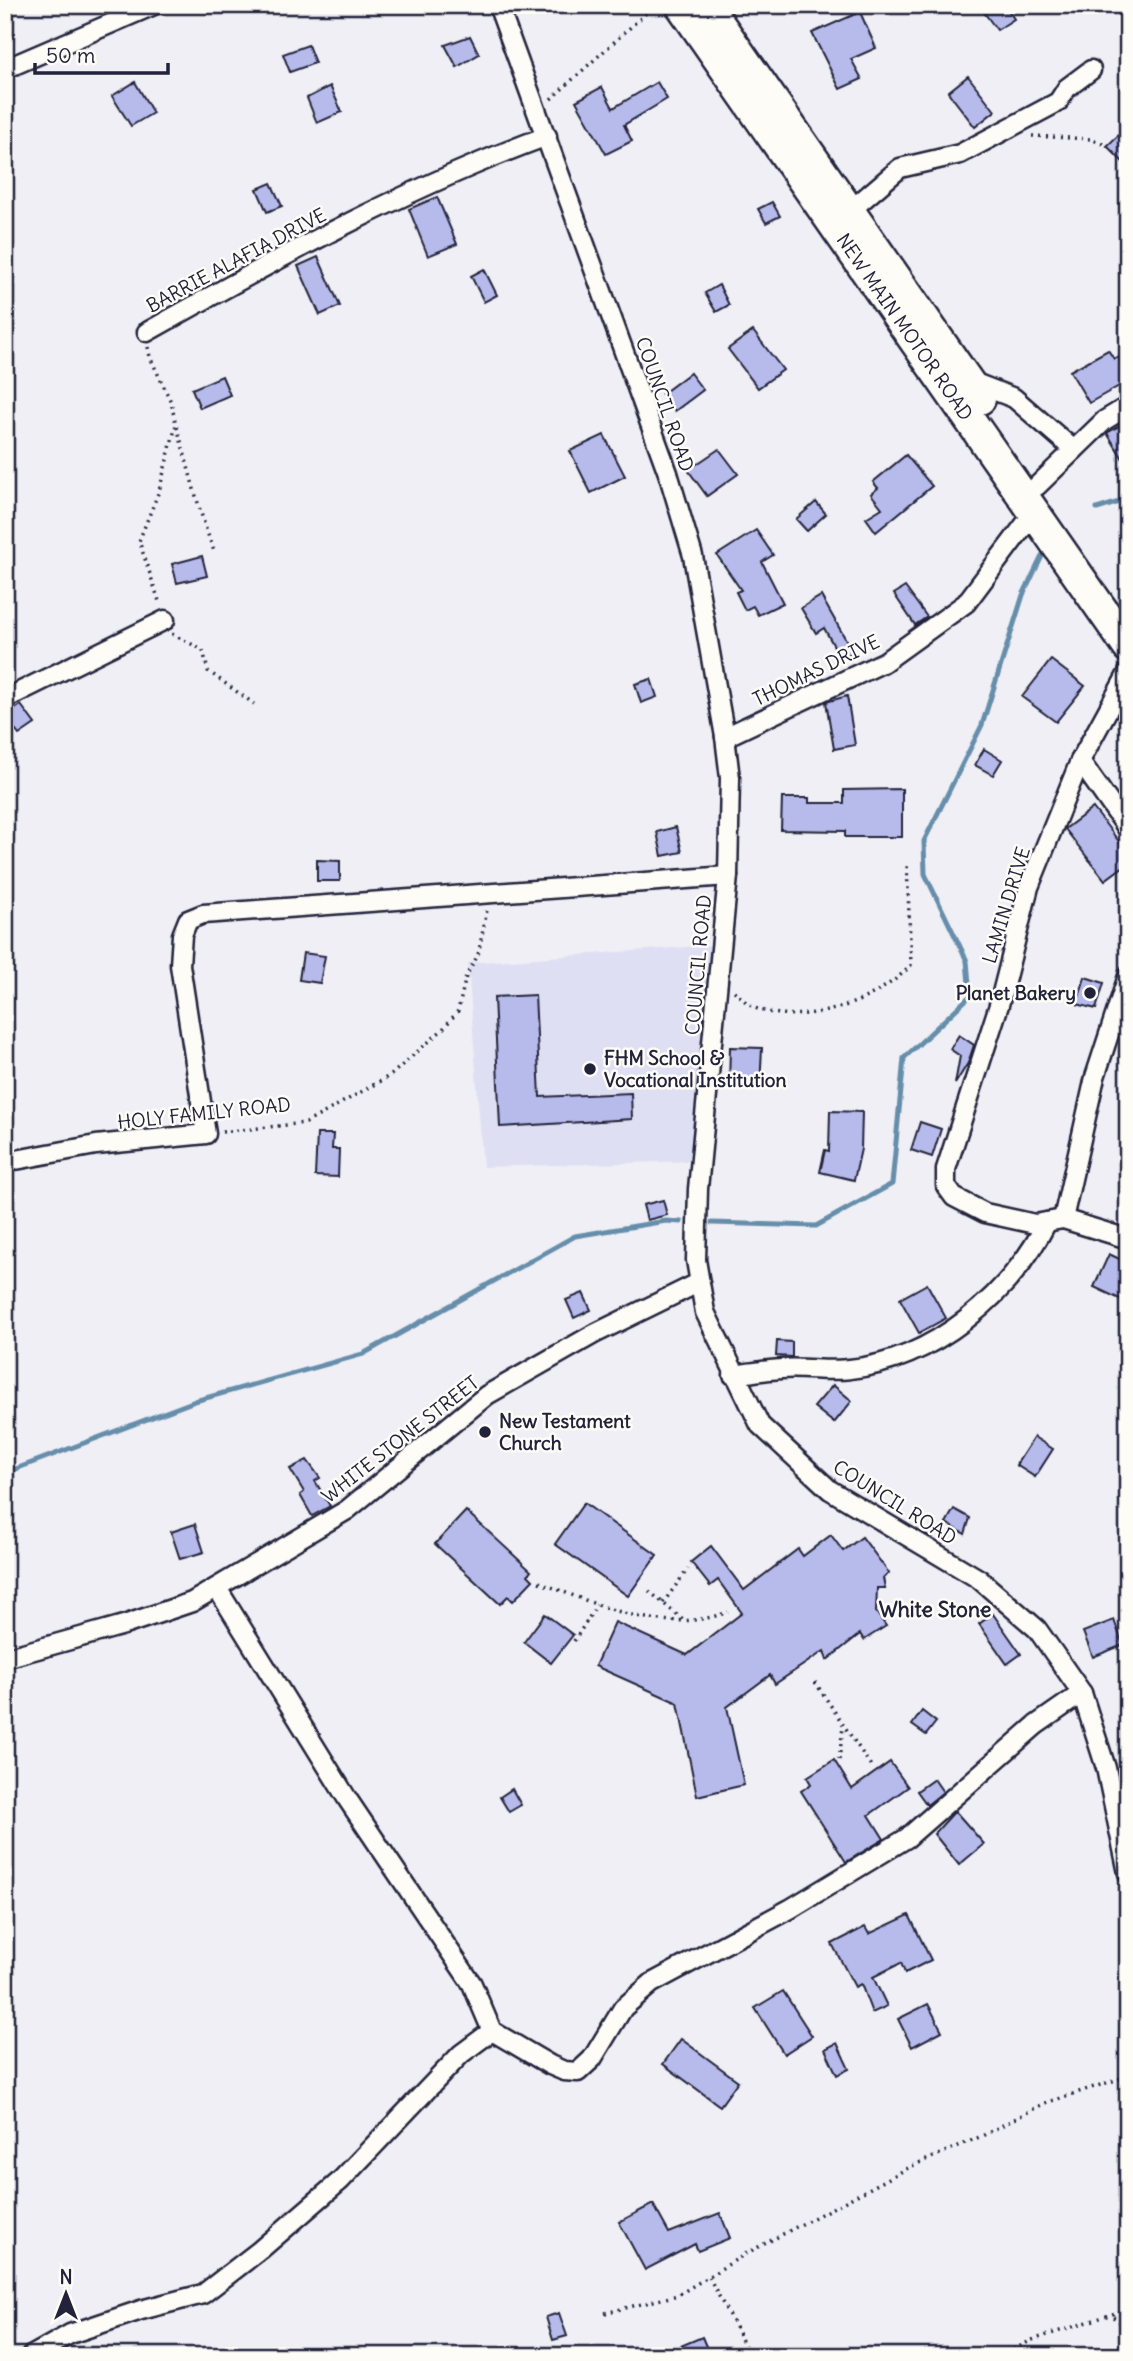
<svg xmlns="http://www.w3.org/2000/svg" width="1133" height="2361" viewBox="0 0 1133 2361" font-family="Delius,sans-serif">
	<rect width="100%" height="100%" fill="#efeff5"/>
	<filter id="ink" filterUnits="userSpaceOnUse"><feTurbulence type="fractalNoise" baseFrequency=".0143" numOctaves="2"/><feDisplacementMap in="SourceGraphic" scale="14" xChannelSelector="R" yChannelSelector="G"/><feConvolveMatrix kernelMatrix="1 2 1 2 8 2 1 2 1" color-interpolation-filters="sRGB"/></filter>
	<g filter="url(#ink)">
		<path fill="#dedff2" d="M715,945L694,1161L483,1167L468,963Z"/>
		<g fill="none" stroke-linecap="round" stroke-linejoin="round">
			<g stroke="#668eab" stroke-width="5">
				<path d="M1097,509L1119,502L1128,507"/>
				<path d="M712,1223L816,1226L892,1184L904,1058L970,996L967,961L925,874L924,841L982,725L1023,595L1047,546"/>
				<path d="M5,1473L195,1401L363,1354L575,1236L666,1221L681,1222"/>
			</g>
		</g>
		<g fill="#b6bbec" stroke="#22223b" stroke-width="2">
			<path d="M991,5H1005L1014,19L997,30L983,11Z"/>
			<path d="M860,12L876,48L851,59L862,79L840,89L812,33Z"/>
			<path d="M470,36L479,54L457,67L445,45Z"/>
			<path d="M308,45L315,63L290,72L283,54Z"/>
			<path d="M968,76L995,111L975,127L948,92Z"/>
			<path d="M135,82L153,113L131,126L112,96Z"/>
			<path d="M657,82L667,99L624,125L632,141L606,154L576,101L602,87L613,108Z"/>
			<path d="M330,86L342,112L317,123L307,98Z"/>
			<path d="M1128,126V167L1107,146Z"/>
			<path d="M271,183L282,206L267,212L257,189Z"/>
			<path d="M437,197L457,244L428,256L409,209Z"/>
			<path d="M772,202L780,216L766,223L758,209Z"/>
			<path d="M318,257L340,306L320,315L298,266Z"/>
			<path d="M484,269L497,295L484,302L471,276Z"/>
			<path d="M719,285L729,305L716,312L705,293Z"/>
			<path d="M753,331L783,370L758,388L728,349Z"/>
			<path d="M1108,350L1114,359L1118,357L1128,375V381L1089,403L1070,371Z"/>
			<path d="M690,373L703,390L675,411L662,394Z"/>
			<path d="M222,376L230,395L200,408L192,389Z"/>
			<path d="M1128,421V467L1107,433Z"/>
			<path d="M604,435L625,476L591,493L570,451Z"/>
			<path d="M719,449L738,474L707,496L688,470Z"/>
			<path d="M906,455L932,486L876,532L866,518L882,508L871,494L878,488L873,482Z"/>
			<path d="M816,502L826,514L807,531L796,519Z"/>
			<path d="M756,530L773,555L762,562L783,603L758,615L753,606L745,610L736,592L741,590L717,555Z"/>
			<path d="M202,556L207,576L177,583L172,564Z"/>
			<path d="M905,587L927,617L915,625L894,594Z"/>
			<path d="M821,596L853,652L841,659L824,628L816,633L801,608Z"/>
			<path d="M1051,660L1085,686L1056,722L1022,697Z"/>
			<path d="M651,679L657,697L641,703L635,684Z"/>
			<path d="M847,696L855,745L834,749L826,702Z"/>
			<path d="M21,705L35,724L19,735L5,716Z"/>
			<path d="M984,749L1002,760L993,775L975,765Z"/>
			<path d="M902,789V837H845V831L781,830L782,798H809V803H844V790Z"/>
			<path d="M1093,808L1128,853V863L1105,880L1065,829Z"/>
			<path d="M676,827L682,852L662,856L657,832Z"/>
			<path d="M317,860L340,861V881H317Z"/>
			<path d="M303,953L325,956L320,983L299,980Z"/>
			<path d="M1085,977L1104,983L1096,1009L1077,1004Z"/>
			<path d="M535,995L540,1097L631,1093L632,1119L500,1127L494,997Z"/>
			<path d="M959,1035L974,1045L968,1063L955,1084L960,1056L950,1049Z"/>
			<path d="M730,1047L762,1048L760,1087L729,1086Z"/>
			<path d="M830,1111L862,1112L861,1149L854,1180L820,1172L825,1150L829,1151Z"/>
			<path d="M920,1122L941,1129L932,1157L911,1150Z"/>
			<path d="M317,1134H333L332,1149H339L338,1177L315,1176Z"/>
			<path d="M663,1200L667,1215L647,1220L643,1205Z"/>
			<path d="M1109,1254L1128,1263V1303L1094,1287Z"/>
			<path d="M927,1284L946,1318L919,1333L900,1299Z"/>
			<path d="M583,1293L591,1310L574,1318L566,1300Z"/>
			<path d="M777,1341L792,1342V1357L776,1356Z"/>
			<path d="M833,1385L852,1401L834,1423L814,1407Z"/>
			<path d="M1034,1437L1053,1449L1035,1477L1016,1465Z"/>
			<path d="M307,1460L320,1478L315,1481L330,1506L312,1516L300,1495L304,1492L290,1469Z"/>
			<path d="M584,1503L657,1555L628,1596L555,1544Z"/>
			<path d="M954,1509L970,1518L965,1534L946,1523Z"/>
			<path d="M466,1511L531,1571L528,1575L533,1580L513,1601L508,1596L500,1604L435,1544Z"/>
			<path d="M195,1524L204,1552L180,1559L171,1532Z"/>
			<path d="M831,1535L843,1551L862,1537L889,1573L883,1578L885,1588H877L876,1612L886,1626L864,1640L860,1634L827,1660L824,1651L775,1684L770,1675L727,1707L744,1785L697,1796L678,1703L595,1666L615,1622L687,1655L742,1613L718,1580L710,1586L691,1562L711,1546L744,1590L798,1549L803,1556Z"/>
			<path d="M545,1614L573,1635L551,1663L524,1642Z"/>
			<path d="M993,1614L1021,1654L1007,1664L979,1624Z"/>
			<path d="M1114,1620L1123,1645L1093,1657L1083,1632Z"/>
			<path d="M922,1711L936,1722L926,1735L912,1725Z"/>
			<path d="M834,1760L852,1789L890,1762L908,1787L869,1815L884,1839L846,1862L801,1791L811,1784L807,1777Z"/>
			<path d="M934,1779L943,1792L927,1805L917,1791Z"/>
			<path d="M512,1789L521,1805L509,1812L500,1797Z"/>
			<path d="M955,1811L984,1844L959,1865L934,1834Z"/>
			<path d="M909,1915L931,1960L905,1973L901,1963L873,1977L887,2006L872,2013L861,1984L855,1987L832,1944L865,1927L869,1934Z"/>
			<path d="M783,1991L812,2036L784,2054L755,2008Z"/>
			<path d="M928,2004L942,2031L912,2047L898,2019Z"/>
			<path d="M681,2039L738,2081L720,2106L663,2064Z"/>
			<path d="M837,2043L849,2069L837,2075L825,2049Z"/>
			<path d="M653,2204L669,2233L720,2213L730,2238L698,2251L695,2244L645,2270L619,2222Z"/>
			<path d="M559,2313L567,2336L553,2340L546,2317Z"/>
			<path d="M702,2337L710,2356H657Z"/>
		</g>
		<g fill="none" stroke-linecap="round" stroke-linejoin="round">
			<defs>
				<g id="minor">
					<path d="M498,5L668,473L693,556L725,737L730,778L728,876L698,1189L696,1260L705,1312L760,1425L830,1490L979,1579L1037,1629L1082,1693L1106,1768L1128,1873"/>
					<path d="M12,66L154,5"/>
					<path d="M851,210L900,168L960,154L1058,102L1067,88L1091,70"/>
					<path d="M147,332C276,259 408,187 547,136"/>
					<path d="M970,381L1014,398L1074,450"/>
					<path d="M1037,486L1105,420L1128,406"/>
					<path d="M1128,673L1080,761L1029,887L999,1005L946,1169V1186L954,1197L985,1213L1035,1224L1063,1219L1128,1239"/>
					<path d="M5,699L165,620"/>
					<path d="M725,737L884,662L966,603L1035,511"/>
					<path d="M1080,761L1128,829"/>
					<path d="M5,1162L96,1145L206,1134L180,965L182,935L188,920L203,914L728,876"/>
					<path d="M1063,1219L1095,1077L1128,976"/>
					<path d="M733,1375C749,1373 765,1370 781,1369C804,1367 828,1372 850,1369C934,1360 1010,1295 1047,1222"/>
					<path d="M217,1588L348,1800L472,1984L492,2031L550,2065L564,2071L578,2072L592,2059L623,2008L652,1983L790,1909L907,1838L1036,1725L1082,1693"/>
					<path d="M5,1658L124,1625L192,1602L347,1510L487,1395L594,1334L698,1283"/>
					<path d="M31,2356L70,2334L141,2310L203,2294L260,2250L340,2181L461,2054L492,2031"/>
				</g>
				<g id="trunk">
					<path id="s1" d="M681,5L1128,647"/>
					<path d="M706,5L980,399"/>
				</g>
			</defs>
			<use href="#minor" stroke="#22223b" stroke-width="23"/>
			<use href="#trunk" stroke="#22223b" stroke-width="35"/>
			<g stroke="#22223b" stroke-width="3.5" stroke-dasharray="2 5" stroke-linecap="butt">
				<path d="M551,99L655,5"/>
				<path d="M1032,136L1091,139L1103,144"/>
				<path d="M148,347L150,357L171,402L176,425L159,491L139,541L160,604"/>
				<path d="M177,427C189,468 198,510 214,551"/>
				<path d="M172,634L203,650L208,671L254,704"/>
				<path d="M734,991C740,996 748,1005 755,1008C805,1027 876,1003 911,965L907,864"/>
				<path d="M222,1132L306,1123L391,1075L442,1030L458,1011L466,976L478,955L487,910"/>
				<path d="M539,1582C600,1606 663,1636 728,1612"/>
				<path d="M649,1591L683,1620"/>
				<path d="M663,1603L688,1569"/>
				<path d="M574,1641L597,1605"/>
				<path d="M815,1682L873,1769"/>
				<path d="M839,1760L843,1727"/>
				<path d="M709,2277L750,2356"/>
				<path d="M605,2313L678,2295L747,2253L912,2166L982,2136L1045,2103L1128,2076"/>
				<path d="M1113,2317L1128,2328"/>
				<path d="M1001,2356L1032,2340L1128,2309"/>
			</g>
			<use href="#minor" stroke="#fdfcf7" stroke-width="18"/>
			<use href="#trunk" stroke="#fdfcf7" stroke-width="30"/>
		</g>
	</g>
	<g fill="#22223b" stroke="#fdfcf7" stroke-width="2.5">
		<circle cx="1090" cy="993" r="7"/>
		<circle cx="590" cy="1069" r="7"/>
		<circle cx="485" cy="1432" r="7"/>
	</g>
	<g text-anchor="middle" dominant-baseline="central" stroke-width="5" stroke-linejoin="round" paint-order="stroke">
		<g font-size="19" fill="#22223b" stroke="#fdfcf7">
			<text transform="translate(236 260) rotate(-28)">BARRIE ALAFIA DRIVE</text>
			<text stroke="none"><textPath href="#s1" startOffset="392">NEW MAIN MOTOR ROAD</textPath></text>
			<text transform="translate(665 404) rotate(71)">COUNCIL ROAD</text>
			<text transform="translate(816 670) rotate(-26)">THOMAS DRIVE</text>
			<text transform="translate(1006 905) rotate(-73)">LAMIN DRIVE</text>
			<text transform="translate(698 965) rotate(-85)">COUNCIL ROAD</text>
			<text transform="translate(204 1113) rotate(-6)">HOLY FAMILY ROAD</text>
			<text transform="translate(400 1439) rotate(-38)">WHITE STONE STREET</text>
			<text transform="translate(895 1502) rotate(32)">COUNCIL ROAD</text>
		</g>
		<g font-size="19" font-weight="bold" fill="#22223b" stroke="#fdfcf7" text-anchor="start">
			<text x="1076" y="993" text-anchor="end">Planet Bakery</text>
			<text x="604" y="1058">FHM School &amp;<tspan x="604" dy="22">Vocational Institution</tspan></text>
			<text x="499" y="1421">New Testament<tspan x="499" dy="22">Church</tspan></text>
		</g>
		<g font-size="21" font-weight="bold" fill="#22223b" stroke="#fdfcf7">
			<text x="935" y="1609">White Stone</text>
		</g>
	</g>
	<rect width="1133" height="2361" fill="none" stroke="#fdfcf7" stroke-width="28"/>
	<rect x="14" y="14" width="1105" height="2333" fill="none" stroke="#22223b" stroke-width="2.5" filter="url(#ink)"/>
	<g transform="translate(66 2294)" stroke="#fdfcf7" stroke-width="5" paint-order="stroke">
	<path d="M0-5L12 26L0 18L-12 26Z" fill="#22223b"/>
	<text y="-10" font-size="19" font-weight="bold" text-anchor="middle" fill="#22223b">N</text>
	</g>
	<path d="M35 63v10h133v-10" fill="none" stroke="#22223b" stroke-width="3.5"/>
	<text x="46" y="63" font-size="21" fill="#22223b" stroke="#fdfcf7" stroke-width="5" paint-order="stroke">50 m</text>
</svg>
